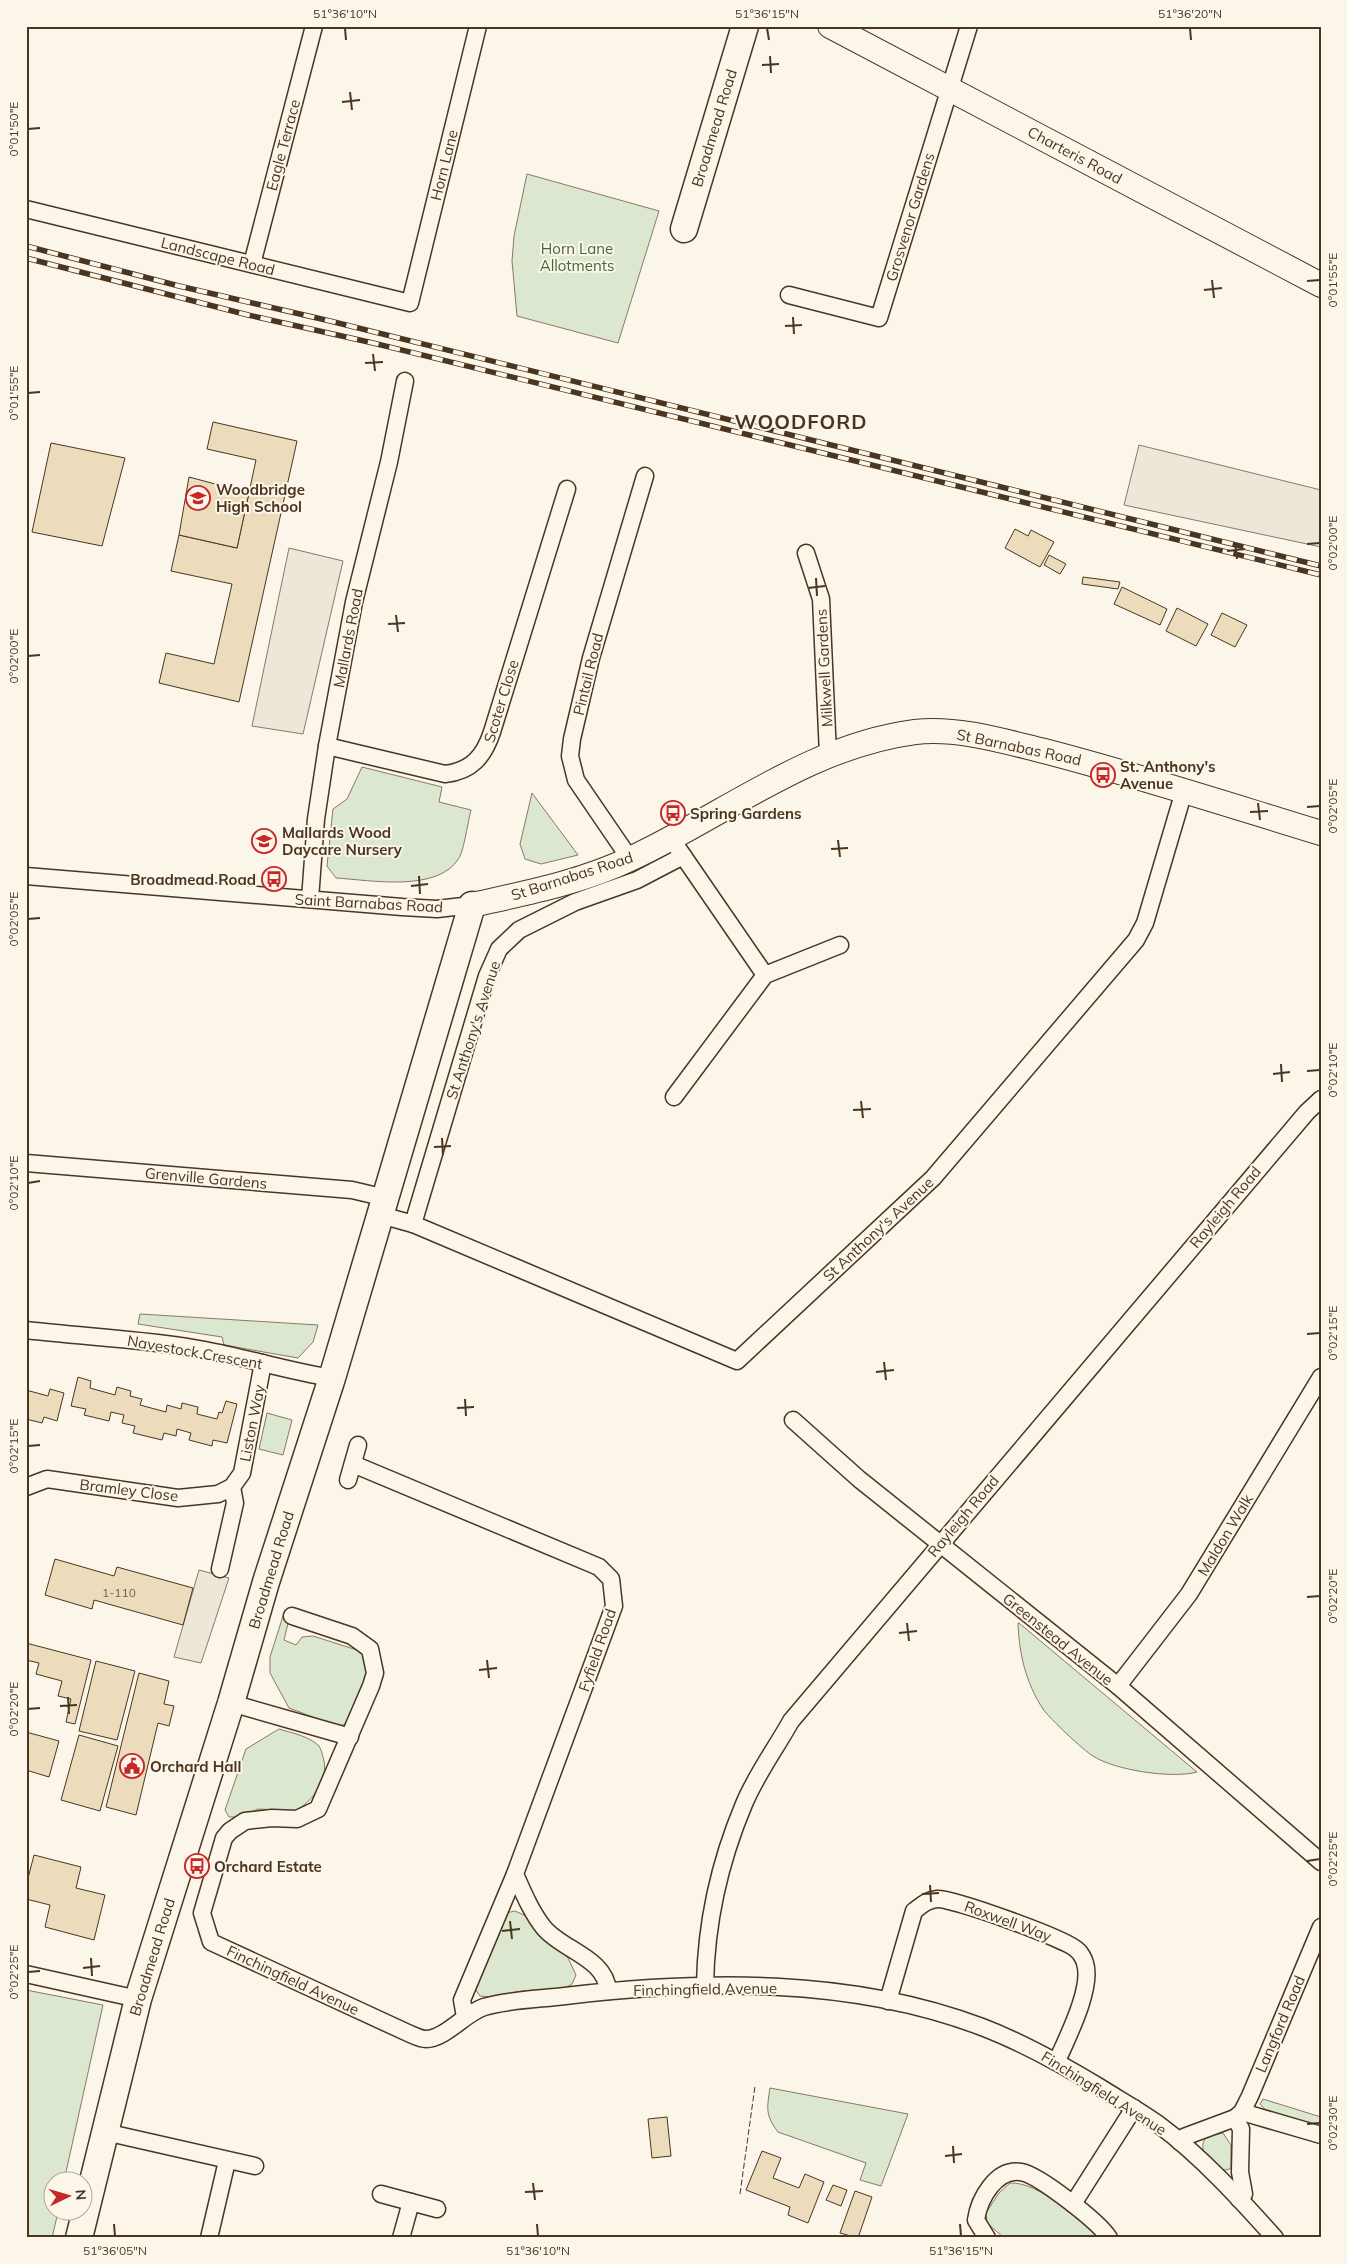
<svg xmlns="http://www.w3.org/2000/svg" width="1347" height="2264" viewBox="0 0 1347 2264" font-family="Mulish,sans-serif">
	<rect width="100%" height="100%" fill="#fbf6e9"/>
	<g fill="#dce7d0" stroke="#887966">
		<path d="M527,174L659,211L618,343L517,316L512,261L514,236Z"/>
		<path d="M362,767L442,787L439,802L471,810C468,821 464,850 459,858C438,893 370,880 336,878L327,866L333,809L347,799Z"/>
		<path d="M532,793L578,855L541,864L525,859L520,844Z"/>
		<path d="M140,1314L318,1325L313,1342L298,1358L224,1345L222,1337L138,1324Z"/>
		<path d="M267,1413L292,1420L283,1455L259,1449Z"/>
		<path d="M283,1616L289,1619L284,1640L296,1645L302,1637L313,1636L360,1651L368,1662C366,1678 358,1706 349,1719C345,1726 338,1727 331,1728L321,1720L289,1708L270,1673V1657Z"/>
		<path d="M1018,1623H1019L1197,1772C1172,1779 1114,1770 1093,1756C1084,1751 1049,1718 1043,1709C1026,1683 1019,1654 1018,1623Z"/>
		<path d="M279,1729C292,1733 309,1736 319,1746C321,1749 322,1753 323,1757C330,1779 313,1801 295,1811L258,1809L240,1817H229L225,1810L246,1749Z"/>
		<path d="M515,1911L524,1915L568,1958L576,1975L572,1984L564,1989L522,1991L489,1997L480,1996L475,1989L506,1913Z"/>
		<path d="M26,1990L103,2005L64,2181L52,2182V2212H58L52,2238H26Z"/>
		<path d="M770,2088L908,2114L881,2186L860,2180L866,2163L778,2132C765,2115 767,2108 770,2088Z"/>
		<path d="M1263,2099L1321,2117V2130L1272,2117L1260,2104Z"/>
		<path d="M1223,2133L1231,2145V2168C1221,2175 1211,2161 1204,2154C1202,2146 1202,2143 1207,2136Z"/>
		<path d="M1010,2183C1040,2182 1077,2219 1100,2238H1004L987,2223L986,2213L999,2193Z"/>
	</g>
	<g fill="#ede7d9" stroke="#887966">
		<path d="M1139,445L1321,490V547L1124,505Z"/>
		<path d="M289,548L343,561L303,734L252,726Z"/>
		<path d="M199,1570L229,1578L201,1663L174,1657Z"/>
	</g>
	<g fill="#ecdcbc" stroke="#4a3520">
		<path d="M213,422L297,441L239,702L159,683L166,653L214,664L232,584L171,571L179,535L237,548L256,460L207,449Z"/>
		<path d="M51,443L125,458L102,546L32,532Z"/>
		<path d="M189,477L249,493L237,548L179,535Z"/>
		<path d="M1015,529L1028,536L1031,530L1054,542L1040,567L1005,548Z"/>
		<path d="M1049,555L1066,564L1060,574L1044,565Z"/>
		<path d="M1083,577L1120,582L1118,589L1082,584Z"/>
		<path d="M1122,587L1167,609L1160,625L1114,604Z"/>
		<path d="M1177,608L1208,624L1196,646L1166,631Z"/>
		<path d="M1222,613L1247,625L1235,647L1211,635Z"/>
		<path d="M78,1377L91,1381L90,1388L115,1395L117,1387L131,1391L130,1396L142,1399L140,1405L166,1412L167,1405L181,1409L182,1403L198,1407L197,1414L217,1419L219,1412L222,1413L226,1401L237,1404L227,1443L213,1440L212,1446L189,1440L191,1433L177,1429L176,1436L164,1433L162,1440L133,1433L135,1426L122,1423L124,1415L111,1412L109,1421L84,1415L86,1409L71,1406Z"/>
		<path d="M50,1389L64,1393L57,1421L44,1417L42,1423L26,1419V1390L48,1396Z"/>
		<path d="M55,1559L114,1576L117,1567L193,1588L183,1625L94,1600L92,1609L45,1595Z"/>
		<path d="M26,1643L91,1660L75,1724L66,1722L71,1699L58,1696L62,1681L36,1674L39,1663L26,1660Z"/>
		<path d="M96,1661L135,1671L117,1740L79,1731Z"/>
		<path d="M139,1673L169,1681L164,1704L174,1706L169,1726L158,1723L136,1815L106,1807Z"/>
		<path d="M26,1732L59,1741L49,1777L26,1770Z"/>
		<path d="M79,1735L118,1746L100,1811L61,1800Z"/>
		<path d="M34,1855L81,1867L76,1888L105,1895L94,1940L45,1927L50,1905L26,1899V1886Z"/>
		<path d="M667,2117L671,2156L652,2158L648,2119Z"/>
		<path d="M762,2151L781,2158L773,2178L799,2188L805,2174L824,2182L808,2223L788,2215L790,2207L746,2190Z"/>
		<path d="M833,2185L847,2190L841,2206L826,2200Z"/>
		<path d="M855,2191L872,2197L858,2238L840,2233Z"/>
	</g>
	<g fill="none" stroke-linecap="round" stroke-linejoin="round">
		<defs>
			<g id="street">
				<path d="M26,209L410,303L478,26"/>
				<path d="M252,264L314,26"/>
				<path d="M789,295L879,318L969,26"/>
				<path d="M806,553L821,599L828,755"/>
				<path d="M327,746L445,774C472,771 484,756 492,732L567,489"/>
				<path d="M677,847L765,975"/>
				<path d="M683,856L637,880L575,902L519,930L499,949L487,976L413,1224L737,1361L933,1178L1136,940L1145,923L1184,791"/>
				<path d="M630,859L576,780L570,756L572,739L591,658L645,476"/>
				<path d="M26,876L402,907L437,909L472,905"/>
				<path d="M310,899L316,819L327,746L354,602L389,462L405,381"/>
				<path d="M674,1097L765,975L840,945"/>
				<path d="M26,1163L352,1190L386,1198"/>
				<path d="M381,1215L413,1224"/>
				<path d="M26,1330C86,1337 146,1339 205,1350C247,1358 289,1371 332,1378"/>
				<path d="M793,1420L859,1479L1118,1686L1321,1862"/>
				<path d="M353,1464L599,1567L611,1579L614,1606L515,1874C523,1892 531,1912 544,1928C562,1950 606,1958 608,1991"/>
				<path d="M348,1480L358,1445"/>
				<path d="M26,1487L47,1479L178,1498L218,1494L232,1487"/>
				<path d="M220,1569L235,1503L232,1487L242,1473L263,1363"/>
				<path d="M292,1616L352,1636L370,1649L375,1673L371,1686L318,1809L297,1819L272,1818L245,1821L230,1831L224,1838L202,1913L211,1942L408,2033C413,2035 420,2039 426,2039C445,2039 465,2013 484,2007C506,2000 541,1999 565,1996C703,1980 850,1977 982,2027C1024,2043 1063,2065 1101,2088C1120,2100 1140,2111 1158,2124C1201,2156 1239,2198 1275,2238"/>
				<path d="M1118,1686L1189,1594L1321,1377"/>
				<path d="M231,1703L350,1737"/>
				<path d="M26,1974L138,1999"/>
				<path d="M705,1985C706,1924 720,1861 744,1804C756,1775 776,1748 791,1721L1307,1112L1321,1099"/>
				<path d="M888,2001L914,1911C922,1905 927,1900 937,1899C952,1898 1067,1939 1077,1950C1080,1952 1084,1959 1085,1963C1093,1988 1067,2038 1057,2061"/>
				<path d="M465,2017L462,2000L515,1874"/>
				<path d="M1242,2112L1321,2135"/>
				<path d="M105,2132L255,2166"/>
				<path d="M1180,2142L1184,2137L1235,2118"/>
				<path d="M381,2194L437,2209"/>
				<path d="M1239,2199L1244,2194L1240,2172L1241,2129L1235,2118L1242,2112L1250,2096L1321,1927"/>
				<path d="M1073,2204L1134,2108"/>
				<path d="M209,2238L227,2161"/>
				<path d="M401,2238L411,2202"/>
				<path d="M987,2238L976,2220C979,2199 996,2168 1021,2172C1039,2175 1099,2222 1109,2238"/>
			</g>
			<g id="secondary">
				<path d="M830,26L1321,285"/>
				<path d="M472,905C526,893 583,882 632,858C726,814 809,746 915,732C957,727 1003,741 1044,751C1137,775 1229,805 1321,833"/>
			</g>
			<g id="primary">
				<path d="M684,229L745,26"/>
				<path d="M79,2238L138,1999L231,1703L266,1582L332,1378L472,905"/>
			</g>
		</defs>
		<use href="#street" stroke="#4a3520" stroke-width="19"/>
		<use href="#secondary" stroke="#4a3520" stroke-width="26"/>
		<use href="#primary" stroke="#4a3520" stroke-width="29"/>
		<use href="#street" stroke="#fbf6e9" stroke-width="16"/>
		<use href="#secondary" stroke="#fbf6e9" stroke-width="24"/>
		<use href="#primary" stroke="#fbf6e9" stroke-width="26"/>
		<defs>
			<g id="rail">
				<path d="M26,246L179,286L330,321L1321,566"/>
				<path d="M26,258L248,315L373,343L1321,575"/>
			</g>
		</defs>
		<use href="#rail" stroke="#4a3520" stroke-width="5.5"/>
		<use href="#rail" stroke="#fbf6e9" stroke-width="4" stroke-dasharray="11" stroke-linecap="butt"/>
		<path stroke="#4a3520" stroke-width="1" stroke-dasharray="6 2.5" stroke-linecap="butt" d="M740,2194L755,2086"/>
	</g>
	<path fill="none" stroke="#4a3520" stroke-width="2" d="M345,28L346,40M767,28L769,40M1190,28L1191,40M770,56L771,73M762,65L779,64M350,92L352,110M342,102L360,100M28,129L40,128M1212,280L1214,298M1307,281L1320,280M1204,290L1222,288M793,317L794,334M785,326L802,325M373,354L375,371M365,363L383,362M28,393L40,392M1235,542L1237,559M1307,544L1320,543M1227,551L1245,549M816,578L817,596M808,588L825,586M396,615L398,632M388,624L405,623M28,656L40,655M1258,803L1260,820M1307,807L1320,806M1250,812L1268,811M838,840L840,857M831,849L848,848M419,876L420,894M411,886L428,884M28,919L40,918M1281,1064L1282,1082M1307,1071L1320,1070M1273,1074L1290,1072M861,1101L863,1118M853,1110L871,1109M442,1138L443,1155M434,1147L451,1146M28,1183L40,1181M1307,1334L1320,1333M884,1362L886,1380M876,1372L894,1370M465,1399L466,1416M457,1408L474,1407M28,1446L40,1445M1307,1597L1320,1596M907,1623L909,1641M899,1633L917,1631M487,1660L489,1678M479,1670L497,1668M68,1697L69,1714M60,1706L77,1705M28,1709L40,1708M1307,1861L1320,1859M930,1885L931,1902M922,1894L939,1893M510,1921L512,1939M502,1931L520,1929M91,1958L92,1976M83,1968L100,1966M28,1972L40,1971M1307,2124L1320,2123M953,2146L954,2163M945,2156L962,2154M533,2183L535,2200M525,2192L543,2191M114,2224L115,2236M537,2224L538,2236M960,2224L961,2236"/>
	<defs>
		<symbol id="school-ring" viewBox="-11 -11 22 22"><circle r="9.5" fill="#fbf6e9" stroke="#c62828" stroke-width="1.5"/><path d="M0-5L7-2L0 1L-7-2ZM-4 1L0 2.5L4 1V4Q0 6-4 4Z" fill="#c62828"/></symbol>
		<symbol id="bus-ring" viewBox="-11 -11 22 22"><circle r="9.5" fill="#fbf6e9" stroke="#c62828" stroke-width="1.5"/><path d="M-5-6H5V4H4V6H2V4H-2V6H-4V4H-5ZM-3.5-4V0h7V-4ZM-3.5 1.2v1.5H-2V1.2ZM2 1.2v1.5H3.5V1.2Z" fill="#c62828"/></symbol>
		<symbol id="civic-ring" viewBox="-11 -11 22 22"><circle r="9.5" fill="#fbf6e9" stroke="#c62828" stroke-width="1.5"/><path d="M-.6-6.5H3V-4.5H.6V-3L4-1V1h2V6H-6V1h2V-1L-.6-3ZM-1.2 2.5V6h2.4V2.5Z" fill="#c62828"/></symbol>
	</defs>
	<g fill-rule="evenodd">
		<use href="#school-ring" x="184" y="484" width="28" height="28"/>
		<use href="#bus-ring" x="1089" y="761" width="28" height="28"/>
		<use href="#bus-ring" x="659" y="799" width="28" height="28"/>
		<use href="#school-ring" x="250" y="827" width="28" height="28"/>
		<use href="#bus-ring" x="260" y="865" width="28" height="28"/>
		<use href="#civic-ring" x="118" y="1752" width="28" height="28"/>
		<use href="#bus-ring" x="183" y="1852" width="28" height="28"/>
	</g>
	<g text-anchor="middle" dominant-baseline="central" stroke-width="4" stroke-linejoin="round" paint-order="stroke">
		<g font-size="12" fill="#725f47">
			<text x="119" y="1592">1-110</text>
		</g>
		<g font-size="15" fill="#4a3520" stroke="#fbf6e9">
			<text transform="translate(714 128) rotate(-73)">Broadmead Road</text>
			<text transform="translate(283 145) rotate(-75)">Eagle Terrace</text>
			<text transform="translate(1075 155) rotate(28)">Charteris Road</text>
			<text transform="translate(444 165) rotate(-76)">Horn Lane</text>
			<text transform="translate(910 217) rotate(-73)">Grosvenor Gardens</text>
			<text transform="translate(218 256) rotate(14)">Landscape Road</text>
			<text transform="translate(348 638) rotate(-79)">Mallards Road</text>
			<text transform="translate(824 668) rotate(-93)">Milkwell Gardens</text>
			<text transform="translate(588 674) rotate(-76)">Pintail Road</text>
			<text transform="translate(501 701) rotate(-73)">Scoter Close</text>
			<text transform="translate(1019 747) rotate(12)">St Barnabas Road</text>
			<text transform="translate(572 876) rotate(-18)">St Barnabas Road</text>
			<text transform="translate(369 903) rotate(3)">Saint Barnabas Road</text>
			<text transform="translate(473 1030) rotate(-72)">St Anthony's Avenue</text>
			<text transform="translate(206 1178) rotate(5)">Grenville Gardens</text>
			<text transform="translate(1225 1207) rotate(-50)">Rayleigh Road</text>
			<text transform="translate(878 1229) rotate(-43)">St Anthony's Avenue</text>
			<text transform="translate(195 1352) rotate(10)">Navestock Crescent</text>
			<text transform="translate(252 1423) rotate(-79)">Liston Way</text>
			<text transform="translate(129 1490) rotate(7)">Bramley Close</text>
			<text transform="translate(963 1516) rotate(-50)">Rayleigh Road</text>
			<text transform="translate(1225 1535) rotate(-59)">Maldon Walk</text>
			<text transform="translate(271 1570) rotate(-73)">Broadmead Road</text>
			<text transform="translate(1058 1639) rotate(39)">Greenstead Avenue</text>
			<text transform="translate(597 1650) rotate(-71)">Fyfield Road</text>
			<text transform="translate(1008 1921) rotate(20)">Roxwell Way</text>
			<text transform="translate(152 1957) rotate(-73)">Broadmead Road</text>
			<text transform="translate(293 1980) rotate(25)">Finchingfield Avenue</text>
			<text transform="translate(705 1989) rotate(-1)">Finchingfield Avenue</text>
			<text transform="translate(1280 2024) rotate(-67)">Langford Road</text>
			<text transform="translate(1104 2093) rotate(32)">Finchingfield Avenue</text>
		</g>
		<g font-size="15" fill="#436837" stroke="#fbf6e9">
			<text x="577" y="248">Horn Lane<tspan x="577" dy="17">Allotments</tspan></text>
		</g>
		<g font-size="15" font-weight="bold" fill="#4a3520" stroke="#fbf6e9" text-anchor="start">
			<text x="216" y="489">Woodbridge<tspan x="216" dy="17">High School</tspan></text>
			<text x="1120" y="766">St. Anthony's<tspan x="1120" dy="17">Avenue</tspan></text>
			<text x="690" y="813">Spring Gardens</text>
			<text x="282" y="832">Mallards Wood<tspan x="282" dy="17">Daycare Nursery</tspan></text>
			<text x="256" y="879" text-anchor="end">Broadmead Road</text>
			<text x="150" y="1766">Orchard Hall</text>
			<text x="214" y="1866">Orchard Estate</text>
		</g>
		<g font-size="20" font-weight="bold" letter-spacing="1" fill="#4a3520" stroke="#fbf6e9">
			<text x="801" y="421">WOODFORD</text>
		</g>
	</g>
	<rect width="1347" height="2264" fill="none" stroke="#fbf6e9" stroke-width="55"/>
	<g transform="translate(68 2196) rotate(85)"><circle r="24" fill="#fbf6e9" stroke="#b4a999"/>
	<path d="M0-4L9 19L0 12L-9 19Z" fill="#c62828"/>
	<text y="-8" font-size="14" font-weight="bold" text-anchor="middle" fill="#4a3520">N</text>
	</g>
	<rect x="28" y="28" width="1292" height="2208" fill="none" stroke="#4a3520" stroke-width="2"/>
	<g font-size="12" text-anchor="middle" fill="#4a3520">
		<text x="345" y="18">51°36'10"N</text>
		<text x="767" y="18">51°36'15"N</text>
		<text x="1190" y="18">51°36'20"N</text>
		<text transform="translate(14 129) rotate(-90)" y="4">0°01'50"E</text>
		<text transform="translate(1333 280) rotate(-90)" y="4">0°01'55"E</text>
		<text transform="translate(14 393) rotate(-90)" y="4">0°01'55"E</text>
		<text transform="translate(1333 543) rotate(-90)" y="4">0°02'00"E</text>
		<text transform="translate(14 656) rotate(-90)" y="4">0°02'00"E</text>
		<text transform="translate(1333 806) rotate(-90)" y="4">0°02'05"E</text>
		<text transform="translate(14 919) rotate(-90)" y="4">0°02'05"E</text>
		<text transform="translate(1333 1070) rotate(-90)" y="4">0°02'10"E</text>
		<text transform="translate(14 1183) rotate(-90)" y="4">0°02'10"E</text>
		<text transform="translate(1333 1333) rotate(-90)" y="4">0°02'15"E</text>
		<text transform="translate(14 1446) rotate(-90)" y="4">0°02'15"E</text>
		<text transform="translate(1333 1596) rotate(-90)" y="4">0°02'20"E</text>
		<text transform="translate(14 1709) rotate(-90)" y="4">0°02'20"E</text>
		<text transform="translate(1333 1859) rotate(-90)" y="4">0°02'25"E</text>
		<text transform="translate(14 1972) rotate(-90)" y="4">0°02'25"E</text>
		<text transform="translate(1333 2123) rotate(-90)" y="4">0°02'30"E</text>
		<text x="115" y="2255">51°36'05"N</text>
		<text x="538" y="2255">51°36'10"N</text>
		<text x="961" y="2255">51°36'15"N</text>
	</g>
</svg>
